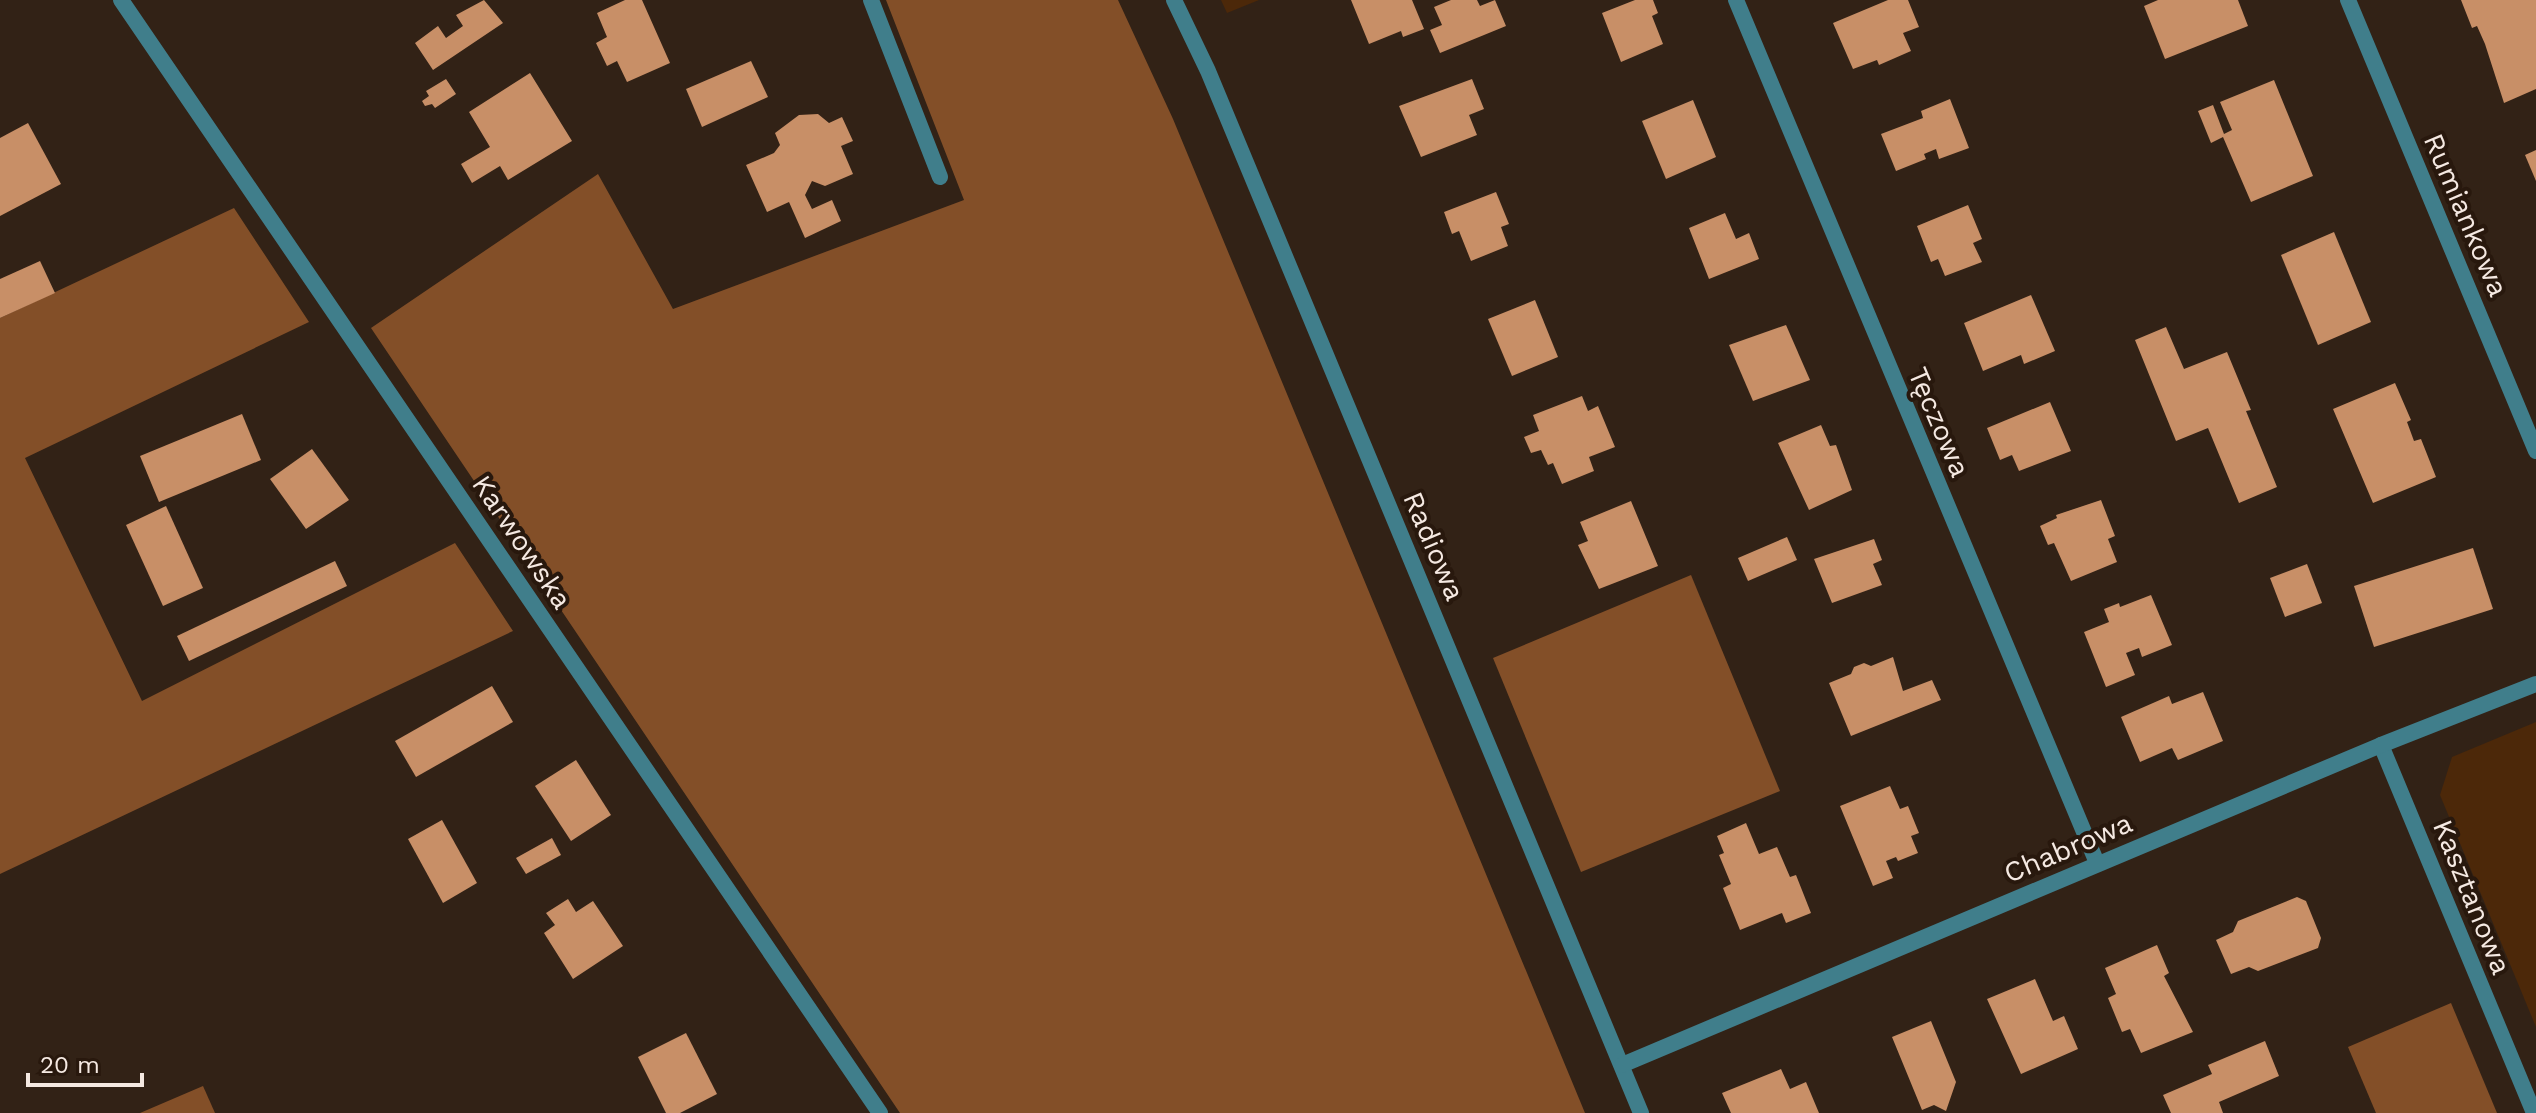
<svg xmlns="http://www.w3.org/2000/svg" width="2536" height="1113" viewBox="0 0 2536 1113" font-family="'Work Sans',sans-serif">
	<rect width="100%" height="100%" fill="#322216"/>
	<g fill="#4c2809">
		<path d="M1221,0H1259L1227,13Z"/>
		<path d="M2536,722V1027L2440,795L2452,757Z"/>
	</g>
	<g fill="#834f28">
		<path d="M886,0H1118L1173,119L1585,1113H900L371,328L598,174L673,309L964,200Z"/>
		<path d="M234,208L309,322L25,458L142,701L455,543L513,631L0,874V318Z"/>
		<path d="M1691,575L1780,791L1581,872L1493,658Z"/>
		<path d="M2451,1003L2497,1113H2376L2348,1047Z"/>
		<path d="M203,1086L215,1113H140Z"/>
	</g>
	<g fill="#c88f67">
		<path d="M484,0L503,23L433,70L415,43L438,26L446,38L463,26L456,15Z"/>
		<path d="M625,0H642L670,63L627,82L617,61L607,66L596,43L607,37L597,13Z"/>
		<path d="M1351,0H1412L1424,29L1403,37L1401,31L1369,44Z"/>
		<path d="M1451,0H1477L1480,6L1495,0L1506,26L1440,53L1430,30L1442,25L1434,7Z"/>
		<path d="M1635,0H1653L1658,13L1652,16L1663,44L1621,62L1602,13Z"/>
		<path d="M1888,0H1908L1919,27L1903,33L1911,51L1879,65L1877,60L1853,69L1833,23Z"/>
		<path d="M2158,0H2238L2248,26L2165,59L2144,6Z"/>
		<path d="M2461,0H2536V89L2504,103L2485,44L2477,26L2472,28Z"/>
		<path d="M751,61L768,97L702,127L686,89Z"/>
		<path d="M530,73L572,141L508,180L500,166L472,183L461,164L490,147L469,112Z"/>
		<path d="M446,79L456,94L435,108L432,104L425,106L422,101L429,96L426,91Z"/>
		<path d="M1472,79L1484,109L1469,115L1477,135L1421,157L1399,106Z"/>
		<path d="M2274,80L2313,176L2251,202L2223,137L2211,143L2198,111L2213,105L2224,134L2232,130L2220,102Z"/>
		<path d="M1950,99L1969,148L1939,159L1936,149L1924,154L1926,159L1896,171L1881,134L1923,118L1921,111Z"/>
		<path d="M1693,100L1716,157L1666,179L1642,121Z"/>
		<path d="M818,114L829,123L842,117L853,141L841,146L853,174L825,186L812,181L805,195L812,209L832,200L841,221L805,238L789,202L767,212L746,165L774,153L780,145L775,133L799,115Z"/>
		<path d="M28,123L61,184L0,216V138Z"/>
		<path d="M2536,150V181L2525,155Z"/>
		<path d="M1496,192L1509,224L1501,227L1508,246L1471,261L1459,231L1452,234L1444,212Z"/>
		<path d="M1968,205L1982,239L1973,243L1982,262L1945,276L1938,259L1931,262L1917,226Z"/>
		<path d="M1725,213L1736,239L1749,233L1759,259L1709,279L1689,228Z"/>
		<path d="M2334,232L2371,322L2318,345L2281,255Z"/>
		<path d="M40,261L55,293L0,318V279Z"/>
		<path d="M2031,295L2055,351L2024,364L2021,355L1983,371L1964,323Z"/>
		<path d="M1535,300L1558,357L1512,376L1488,319Z"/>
		<path d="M1786,325L1810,380L1753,401L1729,345Z"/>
		<path d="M2166,327L2184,369L2227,352L2251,410L2246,411L2277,487L2239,503L2208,428L2176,441L2135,340Z"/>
		<path d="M2395,383L2411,420L2407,422L2414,441L2421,439L2436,477L2373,503L2333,409Z"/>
		<path d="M1582,396L1588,411L1598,406L1615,447L1589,457L1594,471L1562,484L1553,463L1548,465L1541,450L1531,453L1524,437L1539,431L1533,415Z"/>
		<path d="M2050,402L2071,451L2019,471L2012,455L2000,460L1987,428Z"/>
		<path d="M242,414L261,460L159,502L140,456Z"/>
		<path d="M1821,425L1830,446L1836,445L1852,490L1809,510L1778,443Z"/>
		<path d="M312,449L349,500L306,529L270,479Z"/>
		<path d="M2101,500L2115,536L2108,539L2117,562L2071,581L2054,543L2048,545L2040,526L2057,518L2056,515Z"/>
		<path d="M1631,501L1658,566L1599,589L1578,545L1588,541L1580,522Z"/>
		<path d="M166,506L203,588L163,606L126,525Z"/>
		<path d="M1787,537L1797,560L1748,581L1738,558Z"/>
		<path d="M1874,539L1882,560L1873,564L1882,585L1832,603L1814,559Z"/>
		<path d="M2473,548L2493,609L2374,647L2354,586Z"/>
		<path d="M335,561L347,586L189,661L177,636Z"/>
		<path d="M2307,564L2322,603L2285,617L2270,578Z"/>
		<path d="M2151,595L2172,645L2142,657L2139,648L2126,653L2135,675L2106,687L2084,632L2109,622L2104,609L2119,603L2120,607Z"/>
		<path d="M1893,657L1903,691L1932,680L1941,700L1851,736L1829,683L1851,674L1854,667L1864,663L1871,666Z"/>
		<path d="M492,686L513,722L416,777L395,741Z"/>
		<path d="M2203,692L2223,741L2178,760L2172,748L2140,762L2121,717L2169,696L2172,704Z"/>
		<path d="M576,760L611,815L571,841L535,786Z"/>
		<path d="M1890,786L1900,809L1908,806L1919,833L1911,836L1918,853L1898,861L1896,857L1886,861L1893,878L1873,886L1840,806Z"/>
		<path d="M442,820L477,883L443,903L408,839Z"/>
		<path d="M1746,823L1759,854L1777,847L1790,877L1796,875L1811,913L1786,923L1782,913L1740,930L1723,888L1731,884L1719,855L1724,853L1717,836Z"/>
		<path d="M552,838L561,855L526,874L516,858Z"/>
		<path d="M2297,897L2306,901L2321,938L2318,948L2258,971L2249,967L2231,974L2216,940L2233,932L2238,921Z"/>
		<path d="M568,899L576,912L593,901L623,946L573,979L544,933L555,925L546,913Z"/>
		<path d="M2157,945L2169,973L2164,976L2193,1032L2141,1053L2130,1029L2122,1032L2108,998L2116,994L2105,968Z"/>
		<path d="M2035,979L2053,1021L2064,1016L2078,1049L2021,1074L1987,999Z"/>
		<path d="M1931,1021L1956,1082L1946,1111L1934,1105L1922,1110L1892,1037Z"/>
		<path d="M686,1033L717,1094L680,1113H666L638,1057Z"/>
		<path d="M2265,1041L2279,1076L2219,1102L2223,1113H2171L2163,1095L2212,1074L2208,1065Z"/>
		<path d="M1781,1069L1790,1089L1806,1082L1819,1113H1731L1722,1093Z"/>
	</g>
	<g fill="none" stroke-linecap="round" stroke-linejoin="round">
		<path stroke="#407e8b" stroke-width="16" d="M871,0L940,177"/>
		<g stroke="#407e8b" stroke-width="16">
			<path d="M121,0L880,1113"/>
			<path d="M1174,0L1208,71L1641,1113"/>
			<path d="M1736,0L2097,863"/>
			<path d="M2348,0L2536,451"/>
			<path d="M2381,745L2534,1113"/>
			<path d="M1622,1065L2381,745L2536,684"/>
		</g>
	</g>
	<g text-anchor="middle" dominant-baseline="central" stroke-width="8" stroke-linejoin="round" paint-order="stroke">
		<g font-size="28" fill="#f5e9e2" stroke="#28180d">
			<text transform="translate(2466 215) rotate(67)">Rumiankowa</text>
			<text transform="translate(1939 422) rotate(67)">Tęczowa</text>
			<text transform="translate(522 542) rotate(56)">Karwowska</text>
			<text transform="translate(1434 546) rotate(67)">Radiowa</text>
			<text transform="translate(2068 848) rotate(-23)">Chabrowa</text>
			<text transform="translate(2472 897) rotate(68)">Kasztanowa</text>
		</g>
	</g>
	<path d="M28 1073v12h114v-12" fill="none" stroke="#f5e9e2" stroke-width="4"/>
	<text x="40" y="1073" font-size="24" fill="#f5e9e2" stroke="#28180d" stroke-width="6" paint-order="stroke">20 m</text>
</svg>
